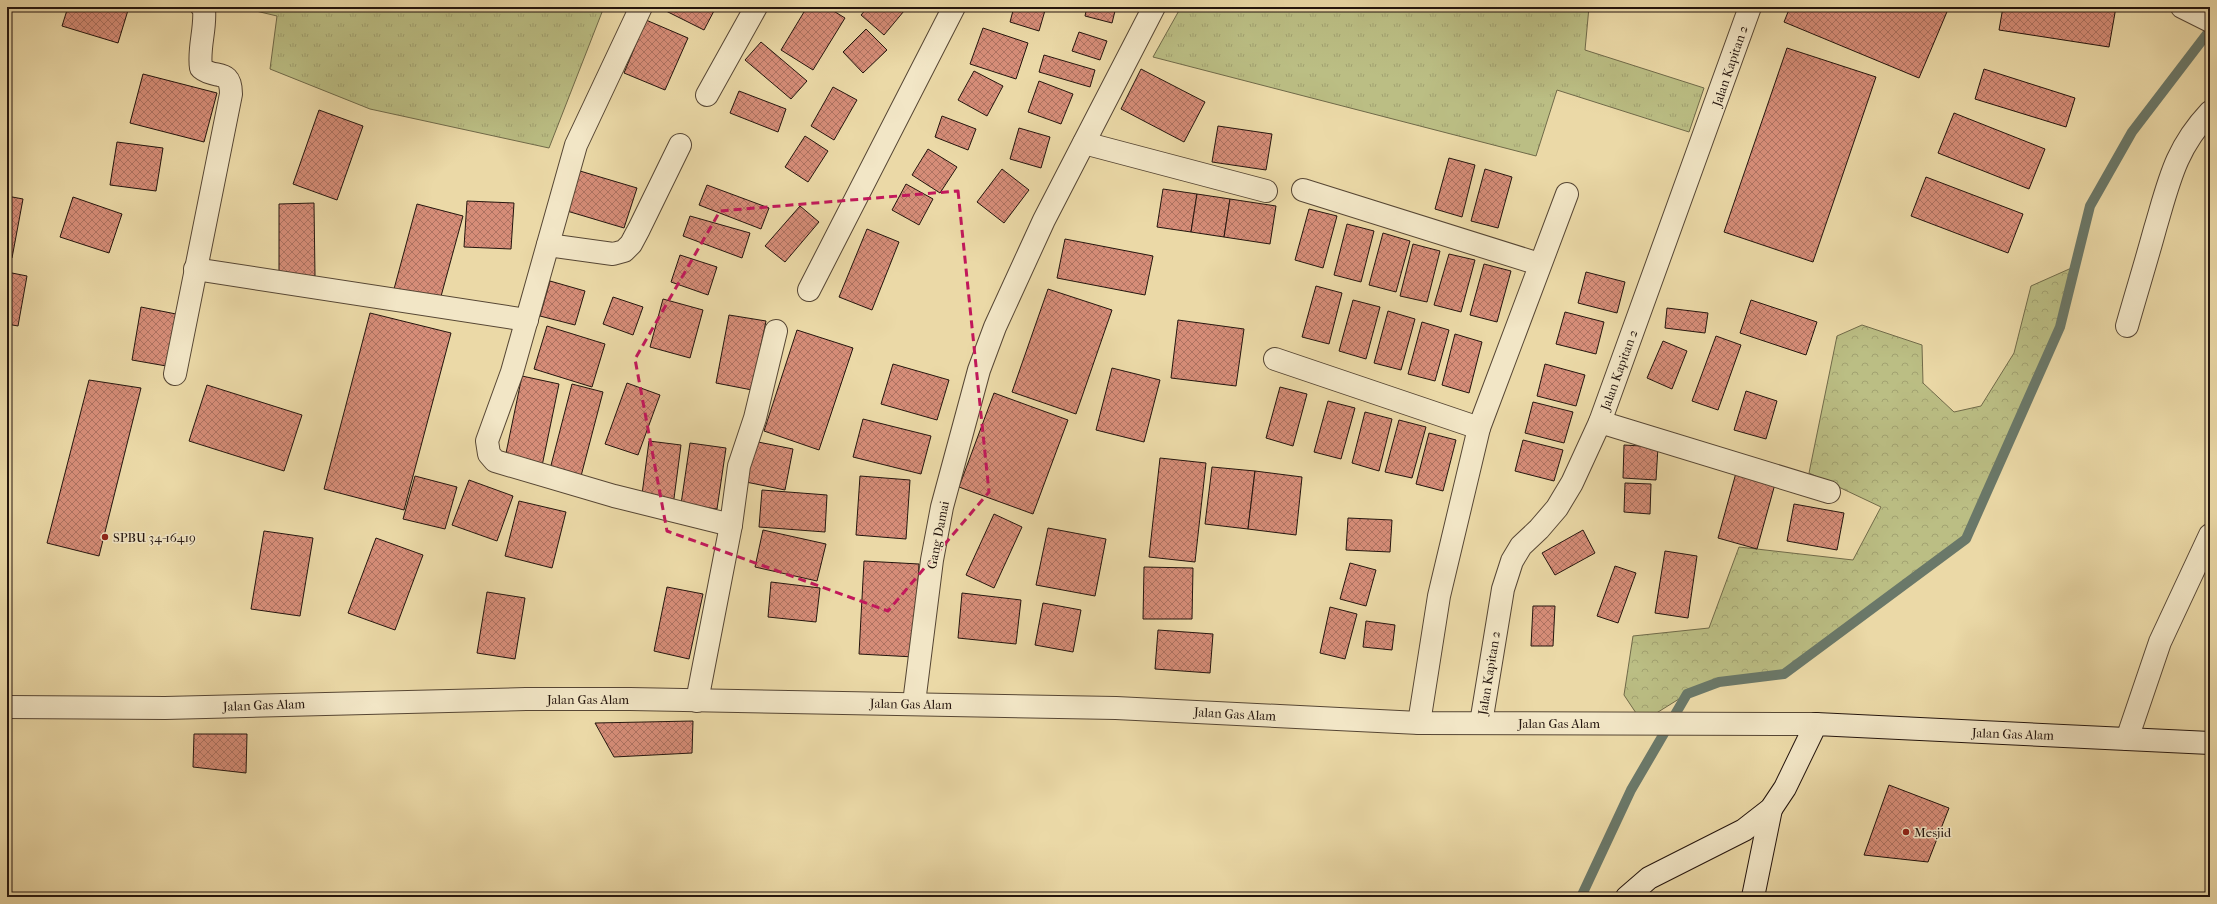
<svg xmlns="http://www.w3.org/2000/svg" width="2217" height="904" viewBox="0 0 2217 904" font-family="'IM FELL French Canon',serif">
	<defs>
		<pattern id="grass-tufts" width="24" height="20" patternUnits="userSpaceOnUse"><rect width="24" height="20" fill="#bbbe84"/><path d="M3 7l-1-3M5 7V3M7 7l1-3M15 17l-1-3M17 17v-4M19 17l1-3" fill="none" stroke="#a1a271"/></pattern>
		<pattern id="forest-crowns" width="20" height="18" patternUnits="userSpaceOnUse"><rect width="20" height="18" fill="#bbbe84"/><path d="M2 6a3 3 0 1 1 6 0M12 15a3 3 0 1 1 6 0" fill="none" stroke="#a1a271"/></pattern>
		<pattern id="building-cross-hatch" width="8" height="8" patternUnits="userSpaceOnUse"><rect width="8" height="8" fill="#d68d78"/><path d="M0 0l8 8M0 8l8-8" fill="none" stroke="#ad7261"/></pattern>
	</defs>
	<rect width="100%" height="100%" fill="#ebd9a7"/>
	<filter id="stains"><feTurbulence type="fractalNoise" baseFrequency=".005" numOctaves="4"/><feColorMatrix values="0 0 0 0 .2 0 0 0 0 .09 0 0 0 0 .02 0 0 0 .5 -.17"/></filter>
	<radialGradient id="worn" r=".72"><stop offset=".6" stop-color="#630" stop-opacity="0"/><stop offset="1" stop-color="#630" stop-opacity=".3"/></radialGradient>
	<g fill="url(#grass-tufts)" stroke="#706a49">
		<path d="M239,7H604L549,148L370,109L270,69L277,16Z"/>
		<path d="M1181,7H1589L1585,50L1704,88L1689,132L1557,90L1536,156L1153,57Z"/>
	</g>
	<path fill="url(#forest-crowns)" stroke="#706a49" d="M2076,266L2060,327L1966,539L1784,674L1719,682L1687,694L1642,722L1624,695L1633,636L1709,628L1739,547L1853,560L1881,507L1809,473L1837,336L1862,325L1922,345L1923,383L1954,412L1981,406L2014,353L2031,286Z"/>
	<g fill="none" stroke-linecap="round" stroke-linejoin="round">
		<path stroke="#6a7869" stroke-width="10" d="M1581,897L1631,790L1687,694L1719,682L1784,674L1966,539L2060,327L2090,206L2132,132L2210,30"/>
	</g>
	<g fill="url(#building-cross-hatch)" stroke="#24150e">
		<path d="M68,7H129L118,43L62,26Z"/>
		<path d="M668,7H716L704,30L666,11Z"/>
		<path d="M807,7H827L845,18L813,70L781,50Z"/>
		<path d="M868,7H899L904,11L884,35L861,15Z"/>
		<path d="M1014,7H1046L1039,31L1010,22Z"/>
		<path d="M1087,7H1116L1112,23L1085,16Z"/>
		<path d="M1790,7H1949L1919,78L1784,22Z"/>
		<path d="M2003,7H2116L2109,47L1999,30Z"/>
		<path d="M646,20L688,38L665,90L624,73Z"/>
		<path d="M983,28L1028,43L1016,79L970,64Z"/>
		<path d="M866,29L887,50L863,73L843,52Z"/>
		<path d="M1079,32L1107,41L1100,60L1072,51Z"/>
		<path d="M761,42L807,81L791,99L745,60Z"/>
		<path d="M1787,48L1876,77L1813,262L1724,232Z"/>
		<path d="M1044,55L1095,70L1090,87L1039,72Z"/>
		<path d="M1141,69L1205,102L1184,142L1121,109Z"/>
		<path d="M1984,69L2075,98L2066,127L1975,99Z"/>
		<path d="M974,71L1003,86L987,116L958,100Z"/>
		<path d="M143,74L217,93L204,142L130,123Z"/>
		<path d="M1039,81L1073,94L1061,124L1028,112Z"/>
		<path d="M833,87L857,100L834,140L811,126Z"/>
		<path d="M739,91L786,109L778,132L730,113Z"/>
		<path d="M319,110L363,126L337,200L293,184Z"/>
		<path d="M1954,113L2045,149L2029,189L1938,153Z"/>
		<path d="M942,116L976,129L968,150L935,137Z"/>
		<path d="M1218,126L1272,134L1266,170L1212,162Z"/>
		<path d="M1019,128L1050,137L1041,168L1010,159Z"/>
		<path d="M805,136L828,151L808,182L785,167Z"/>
		<path d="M117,142L163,148L156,191L110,185Z"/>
		<path d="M928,149L957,167L940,193L912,175Z"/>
		<path d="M1449,158L1475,165L1462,217L1435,209Z"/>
		<path d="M1002,169L1029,190L1004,223L977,202Z"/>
		<path d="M1485,169L1512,177L1498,228L1471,221Z"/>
		<path d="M580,171L637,188L624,228L567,211Z"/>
		<path d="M1926,177L2023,214L2008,253L1911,216Z"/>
		<path d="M906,184L933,199L919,225L892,210Z"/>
		<path d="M707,185L769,208L761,229L699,205Z"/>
		<path d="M1163,189L1197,194L1191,232L1157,227Z"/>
		<path d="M1197,194L1230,199L1224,237L1191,232Z"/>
		<path d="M7,196L23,199L12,258L7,257Z"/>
		<path d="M73,197L122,214L109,253L60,237Z"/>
		<path d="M1230,199L1276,206L1270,244L1224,237Z"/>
		<path d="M467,201L514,203L511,249L464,247Z"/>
		<path d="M314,203L315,276H279V204Z"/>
		<path d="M417,204L463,216L440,300L394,289Z"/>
		<path d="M800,206L819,222L785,262L765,246Z"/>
		<path d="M1309,209L1337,216L1323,268L1295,260Z"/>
		<path d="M690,216L750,233L742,258L683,236Z"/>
		<path d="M1347,224L1374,231L1361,282L1334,275Z"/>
		<path d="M867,229L899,242L872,310L839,297Z"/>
		<path d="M1383,233L1410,241L1396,292L1369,285Z"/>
		<path d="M1065,239L1153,256L1145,295L1057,278Z"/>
		<path d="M1413,244L1440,251L1427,302L1400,296Z"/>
		<path d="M1449,254L1475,260L1461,312L1434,305Z"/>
		<path d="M680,255L717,267L708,295L671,282Z"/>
		<path d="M1484,264L1511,271L1497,322L1470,315Z"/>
		<path d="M7,272L27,276L18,326L7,324Z"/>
		<path d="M1586,272L1625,282L1617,313L1578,303Z"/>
		<path d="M550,281L585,291L575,325L540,316Z"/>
		<path d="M1316,286L1342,293L1329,344L1302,337Z"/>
		<path d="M1048,289L1112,310L1076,414L1012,392Z"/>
		<path d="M613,297L643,307L633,335L603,324Z"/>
		<path d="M663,299L703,310L690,358L650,347Z"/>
		<path d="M1353,300L1380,307L1366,359L1339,351Z"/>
		<path d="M1751,300L1817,322L1806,355L1740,333Z"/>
		<path d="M141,307L181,315L172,367L132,360Z"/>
		<path d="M1667,308L1708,313L1705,333L1665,328Z"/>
		<path d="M1388,311L1415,319L1401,370L1374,363Z"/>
		<path d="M1565,312L1604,322L1596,354L1556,344Z"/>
		<path d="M370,313L451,333L404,510L324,489Z"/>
		<path d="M729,315L766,321L752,390L716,383Z"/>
		<path d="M1178,320L1244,329L1236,386L1171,378Z"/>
		<path d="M1422,322L1449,330L1435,381L1408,374Z"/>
		<path d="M547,326L605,344L592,387L534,369Z"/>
		<path d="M797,330L853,348L819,450L764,431Z"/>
		<path d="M1455,334L1482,342L1469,393L1442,385Z"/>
		<path d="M1716,336L1741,345L1718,410L1692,401Z"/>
		<path d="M1663,341L1687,351L1672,389L1647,378Z"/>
		<path d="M893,364L949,380L937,420L881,404Z"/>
		<path d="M1545,364L1585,375L1576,406L1537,396Z"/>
		<path d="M1112,368L1160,380L1144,442L1096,430Z"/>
		<path d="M522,376L559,384L542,466L505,458Z"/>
		<path d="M89,380L141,388L99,556L47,543Z"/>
		<path d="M627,383L660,395L638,455L605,444Z"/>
		<path d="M572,384L603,392L580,480L549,473Z"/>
		<path d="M207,385L302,415L284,471L189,441Z"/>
		<path d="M1280,387L1307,394L1293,446L1266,438Z"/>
		<path d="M1746,391L1777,401L1766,439L1734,430Z"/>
		<path d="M994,393L1068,420L1033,514L959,487Z"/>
		<path d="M1328,401L1355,408L1341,459L1314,452Z"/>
		<path d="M1533,402L1573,412L1564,443L1525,433Z"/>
		<path d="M1365,412L1392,419L1379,471L1352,463Z"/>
		<path d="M863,419L931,436L921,474L853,457Z"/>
		<path d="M1399,420L1426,427L1412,478L1385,472Z"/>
		<path d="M1429,433L1456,440L1443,491L1416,484Z"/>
		<path d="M1523,440L1563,450L1554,481L1515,471Z"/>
		<path d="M649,441L681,445L673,506L641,502Z"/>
		<path d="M753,441L793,449L785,490L746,482Z"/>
		<path d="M690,443L726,448L717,509L681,504Z"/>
		<path d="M1624,445L1658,447L1656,480L1623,478Z"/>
		<path d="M1160,458L1206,463L1195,562L1149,557Z"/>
		<path d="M1212,467L1255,471L1248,529L1205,524Z"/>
		<path d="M1255,471L1302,477L1296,535L1248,529Z"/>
		<path d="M1736,473L1775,484L1757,549L1718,538Z"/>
		<path d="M415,476L457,487L445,529L403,519Z"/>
		<path d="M860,476L910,480L906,539L856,535Z"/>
		<path d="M469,480L513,496L497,541L452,525Z"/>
		<path d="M1625,483L1651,484L1650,514L1624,512Z"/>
		<path d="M762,490L827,495L825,532L759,527Z"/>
		<path d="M519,501L566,512L552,568L505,556Z"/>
		<path d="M1794,504L1844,513L1837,550L1787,541Z"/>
		<path d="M994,514L1022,527L994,588L966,575Z"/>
		<path d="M1348,518L1392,520L1390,552L1346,550Z"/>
		<path d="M1048,528L1106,539L1095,596L1036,585Z"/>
		<path d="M763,530L826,544L817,581L755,567Z"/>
		<path d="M1583,530L1595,553L1555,575L1542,553Z"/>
		<path d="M264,531L313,538L300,616L251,609Z"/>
		<path d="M376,538L423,555L395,630L348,613Z"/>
		<path d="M1665,551L1697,556L1688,618L1655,613Z"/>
		<path d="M864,561L919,564L914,657L859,654Z"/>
		<path d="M1350,563L1376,570L1366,606L1340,599Z"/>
		<path d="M1615,566L1636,573L1618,623L1597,616Z"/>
		<path d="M1144,567L1193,568L1192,619H1143Z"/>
		<path d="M771,582L820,588L816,622L768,617Z"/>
		<path d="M667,587L703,594L689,659L654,651Z"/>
		<path d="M487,592L525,598L515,659L477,653Z"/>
		<path d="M962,593L1021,600L1016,644L958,638Z"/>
		<path d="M1043,603L1081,610L1073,652L1035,645Z"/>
		<path d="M1533,606H1555L1553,646H1531Z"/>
		<path d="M1330,607L1357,614L1345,659L1320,653Z"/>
		<path d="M1366,621L1395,625L1392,650L1363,647Z"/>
		<path d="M1158,630L1213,634L1210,673L1155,669Z"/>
		<path d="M693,721L692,753L614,757L595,723Z"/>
		<path d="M194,734H247L246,773L193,767Z"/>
		<path d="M1889,785L1949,808L1928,862L1864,855Z"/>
	</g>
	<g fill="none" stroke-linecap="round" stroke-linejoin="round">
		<defs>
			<g id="minor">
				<path d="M641,7L576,145L512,372L487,441L489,454L495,461L614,496L731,525"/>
				<path d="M707,95L756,7"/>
				<path d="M1084,143L1266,191"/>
				<path d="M1303,190L1539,264"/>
				<path d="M548,245L613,254L624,251L631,244L639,229L680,145"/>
				<path d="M195,269L527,320"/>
				<path d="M809,290L954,7"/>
				<path d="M2127,326C2136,294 2146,262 2155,229C2169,182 2175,149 2210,112"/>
				<path d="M1275,359L1479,428"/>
				<path d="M175,374L231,94C231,67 215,80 201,68C198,48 206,29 204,9L202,7"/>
				<path d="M1600,422L1829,492"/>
				<path d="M697,701L731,525L739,466L755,418L776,331"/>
				<path d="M914,703L932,560L942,507L979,370L995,327L1044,220L1154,7"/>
				<path d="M1419,723L1439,596L1479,428L1567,194"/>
				<path d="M1481,723L1503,589L1512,561L1521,546L1539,529L1557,508L1572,483L1600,422L1750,7"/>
				<path d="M2127,739L2160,642L2210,535"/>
			</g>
			<g id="tertiary">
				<path d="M2182,7L2210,21"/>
				<path d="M7,707L165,708L526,699H630L1116,708L1419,723L1816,724"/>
			</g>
			<g id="secondary">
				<path d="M1627,897L1649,878L1744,830L1771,809L1785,788L1816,724L2210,743"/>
				<path d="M1753,897L1771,809"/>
			</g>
		</defs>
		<use href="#minor" stroke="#564634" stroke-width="24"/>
		<use href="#tertiary" stroke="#564634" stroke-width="24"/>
		<use href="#secondary" stroke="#24150e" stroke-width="24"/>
		<use href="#minor" stroke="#f2e6c6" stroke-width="22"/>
		<use href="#tertiary" stroke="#f2e6c6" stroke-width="22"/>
		<use href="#secondary" stroke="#f2e6c6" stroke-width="22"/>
	</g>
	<path fill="none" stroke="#c2185b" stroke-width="3" stroke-dasharray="8 5" stroke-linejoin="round" d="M958,191L989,492L888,611L667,531L635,359L720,211Z"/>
	<g fill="#8f2418" stroke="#f2e6c6" stroke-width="1.5">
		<circle cx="105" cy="537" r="4"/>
		<circle cx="1906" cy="832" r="4"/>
	</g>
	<g text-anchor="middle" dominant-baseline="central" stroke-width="3" stroke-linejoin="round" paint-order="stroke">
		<g font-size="13" fill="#24150e" stroke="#f2e6c6">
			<text transform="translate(1730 66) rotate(-71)">Jalan Kapitan 2</text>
			<text transform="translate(1619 370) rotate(-70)">Jalan Kapitan 2</text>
			<text transform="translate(938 535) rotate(-79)">Gang Damai</text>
			<text transform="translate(1489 673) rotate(-81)">Jalan Kapitan 2</text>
			<text x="588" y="699">Jalan Gas Alam</text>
			<text transform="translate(911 704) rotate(1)">Jalan Gas Alam</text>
			<text transform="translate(264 705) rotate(-2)">Jalan Gas Alam</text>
			<text transform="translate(1235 714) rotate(3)">Jalan Gas Alam</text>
			<text x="1559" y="723">Jalan Gas Alam</text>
			<text transform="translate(2013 734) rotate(2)">Jalan Gas Alam</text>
		</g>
		<g font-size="13" fill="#24150e" stroke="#f2e6c6" text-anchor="start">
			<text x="113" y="537">SPBU 34-16419</text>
			<text x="1914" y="832">Mesjid</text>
		</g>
	</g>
	<rect width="2217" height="904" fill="none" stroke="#ebd9a7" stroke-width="24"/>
	<rect x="8" y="8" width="2201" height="888" fill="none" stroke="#24150e" stroke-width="2"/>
	<rect x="12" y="12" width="2193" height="880" fill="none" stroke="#24150e"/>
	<rect width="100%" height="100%" filter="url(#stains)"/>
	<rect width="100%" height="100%" fill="url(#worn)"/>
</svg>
